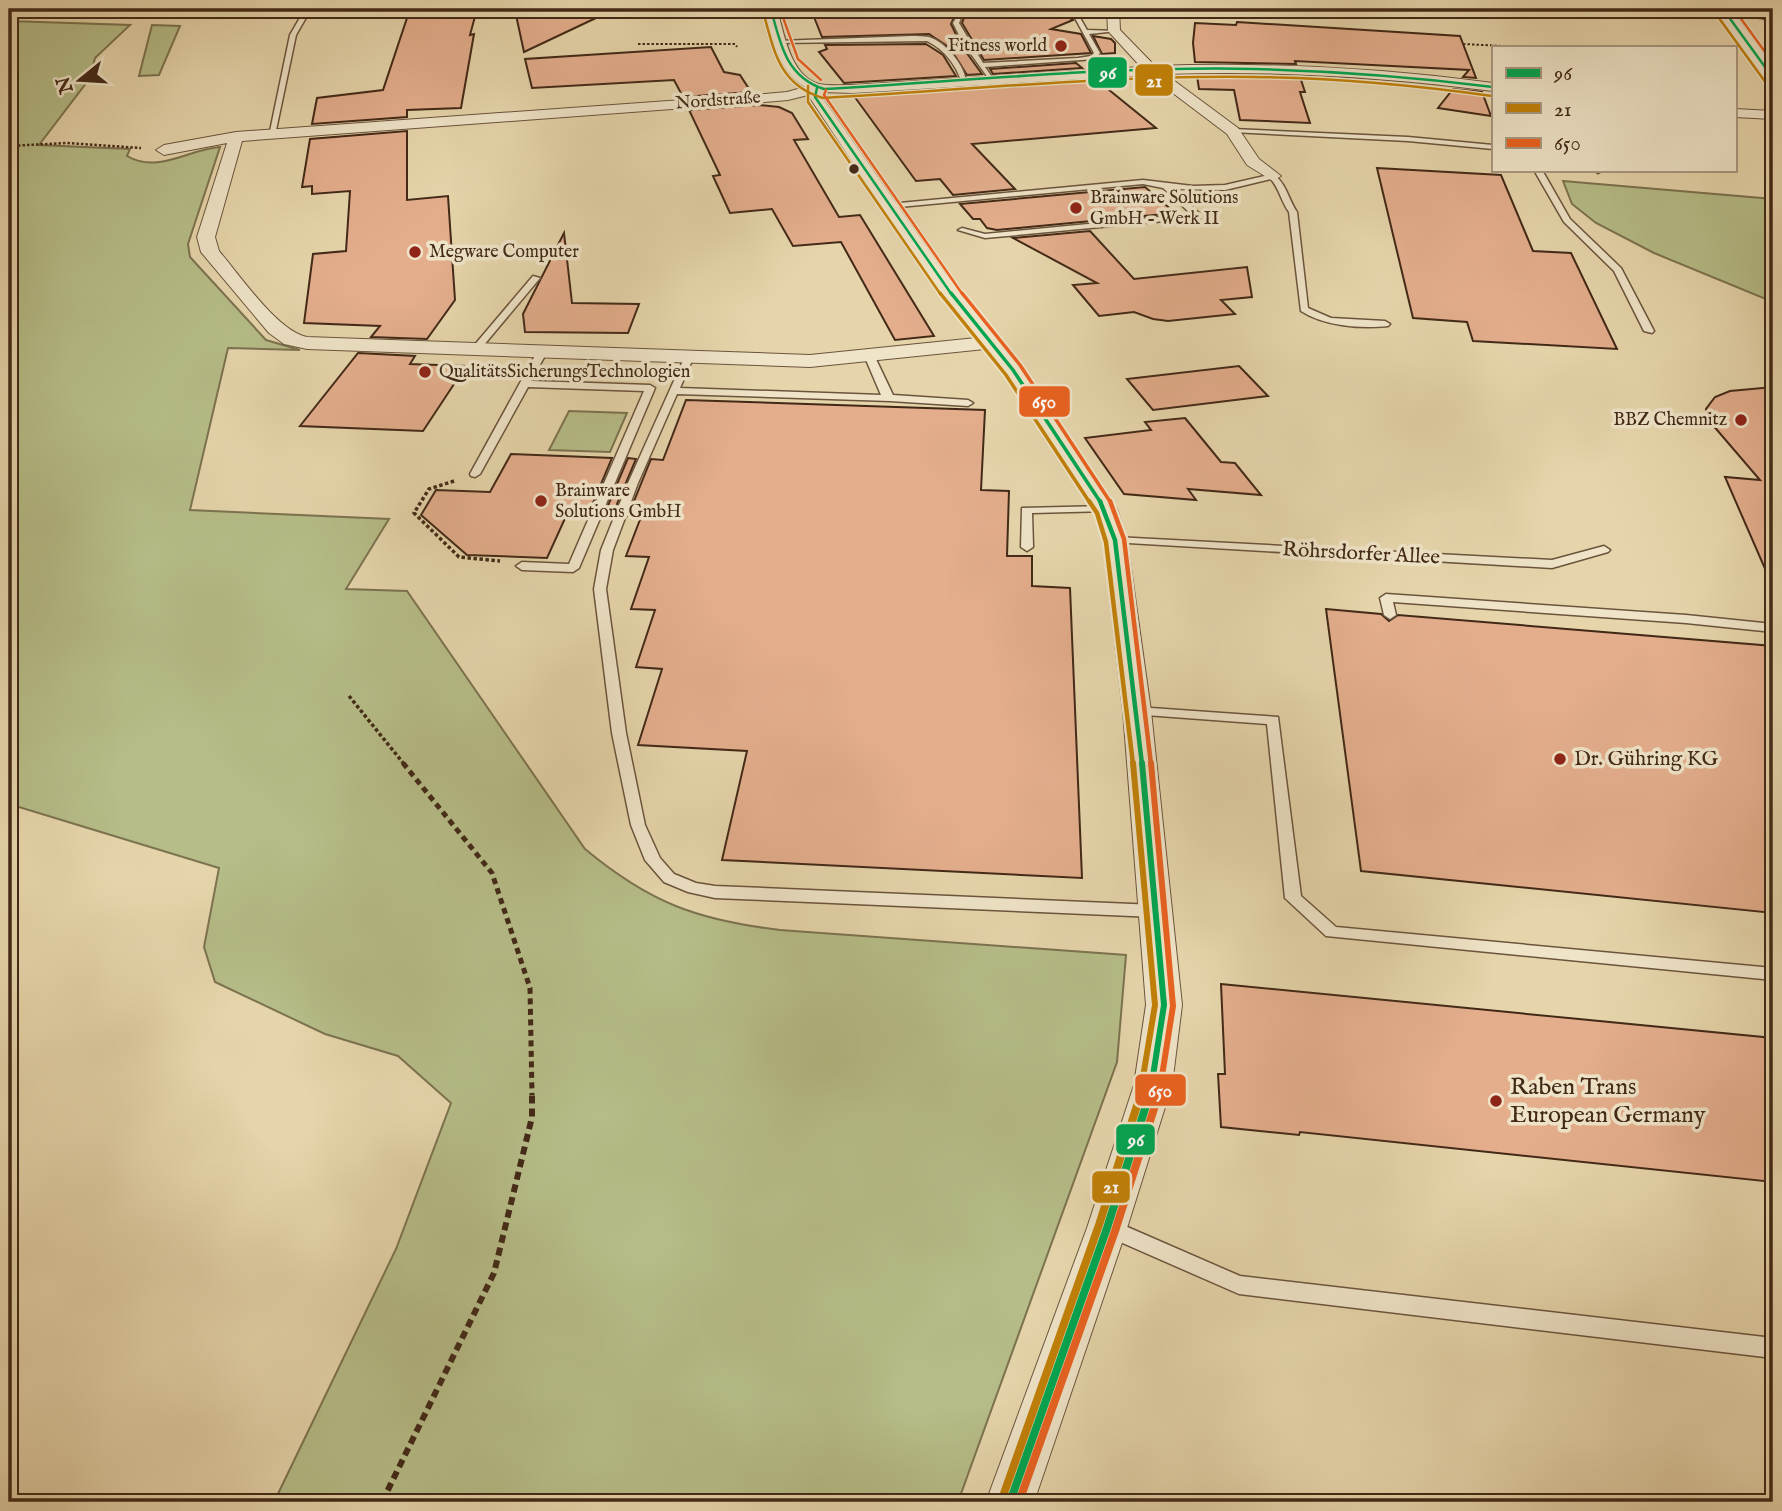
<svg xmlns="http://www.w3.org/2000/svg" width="1782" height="1511" viewBox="0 0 1782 1511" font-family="'IM FELL English',serif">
	<rect width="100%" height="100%" fill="#e6d5ab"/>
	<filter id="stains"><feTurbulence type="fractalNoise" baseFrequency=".00286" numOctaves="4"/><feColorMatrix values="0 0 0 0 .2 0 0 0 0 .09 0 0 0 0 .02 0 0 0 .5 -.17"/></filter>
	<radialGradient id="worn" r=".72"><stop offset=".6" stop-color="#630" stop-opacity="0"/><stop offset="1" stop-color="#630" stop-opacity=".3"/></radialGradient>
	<g fill="#b6bd88" stroke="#7c7350" stroke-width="2">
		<path d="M9,21L130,25L95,58L90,78L39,145L130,149L127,156C158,174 189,149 220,147L188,244L190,257L266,340L300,350L228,348L190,510L389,519L346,589L407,591L585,849C650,903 697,920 780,930L1126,955L1117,1062L958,1502H274L396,1249L451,1103L398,1056L325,1034L215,982L204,947L219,868L9,804Z"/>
		<path d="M152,25L180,26L159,75L139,76Z"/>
		<path d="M1563,181L1773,199V302L1654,253L1596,223L1572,204Z"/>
		<path d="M569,411L627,413L610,452L549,450Z"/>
	</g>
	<g fill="#e4ae8d" stroke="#422917" stroke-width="2">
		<path d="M410,9H477L470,35L474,34L461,108L407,110V117L312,124L317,98L383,90Z"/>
		<path d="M530,9H615L524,52L516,15Z"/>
		<path d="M888,9H970L956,13L951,24L961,45L982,74L967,75L950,48L929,34L822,37L812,12Z"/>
		<path d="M982,16L1068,17L1073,20L1051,29L1081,34L1091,53L984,60L962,23L964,18Z"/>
		<path d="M1237,22L1460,36L1476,78L1463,77L1469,70L1295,61L1296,64L1195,62L1193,43L1195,23L1236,25Z"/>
		<path d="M1093,36L1111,39L1115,43V53L1102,54Z"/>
		<path d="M926,44L943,55L956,76L844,83L819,52L827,49L825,45Z"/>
		<path d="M711,47L724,72L740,75L751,92L683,97L674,80L532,88L525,59Z"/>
		<path d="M1076,63L1082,68L993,74L990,69Z"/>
		<path d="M1197,76L1300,77L1305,92H1300L1310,123L1240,120L1234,90L1199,89Z"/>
		<path d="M1098,81L1156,128L972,144L1015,189L953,195L940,179L916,181L854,96Z"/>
		<path d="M1453,89L1482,92L1491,116L1438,108Z"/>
		<path d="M759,105L779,107L792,113L808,139L794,140L839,217L860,215L934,336L895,340L841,242L793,246L772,209L730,213L713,176L720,175L689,110Z"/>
		<path d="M407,131V200L448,196L455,300L427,339L371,337L380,326L304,323L313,254L346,251L350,191L312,194V186L302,187L310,139Z"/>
		<path d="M1377,168L1501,175L1533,251L1571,253L1617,349L1473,341L1467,322L1413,318Z"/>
		<path d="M1145,187L1175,213L997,230L987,228L980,219H973L960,204Z"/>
		<path d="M1090,231L1134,279L1247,267L1252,297L1221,300L1235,314L1168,321L1153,319L1134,312L1099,316L1073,285L1097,283L1013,238Z"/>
		<path d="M564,233L572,303L639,304L628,333L525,332L523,314Z"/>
		<path d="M358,353L415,356L410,364L466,366L423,431L300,426Z"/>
		<path d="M1239,366L1268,396L1153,410L1127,379Z"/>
		<path d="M1773,387V587L1725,477L1760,480L1711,423L1706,409L1715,397L1730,391Z"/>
		<path d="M686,400L985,410L981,490L1009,491L1007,556H1032V586L1070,588L1082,878L722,860L747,751L638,745L662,669L636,667L655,610L631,609L649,557L626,556L641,517L628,516L651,459L663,460Z"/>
		<path d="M1185,418L1221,462L1235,463L1261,495L1188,489L1196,500L1124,494L1085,438L1151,430L1145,422Z"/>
		<path d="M511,454L612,458L588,515L567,514L547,558L467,555L421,515L436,490L490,492Z"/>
		<path d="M628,458L636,459L612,516L604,515Z"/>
		<path d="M1326,609L1381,614L1389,621L1398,615L1773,646V913L1361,871Z"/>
		<path d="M1221,984L1773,1038V1182L1300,1132L1299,1135L1221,1127L1218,1074H1225Z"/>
	</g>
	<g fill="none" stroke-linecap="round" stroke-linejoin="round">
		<defs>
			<g id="service">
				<path d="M305,9H311L296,35L275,135L269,136L290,35Z"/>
				<path d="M982,9L1070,10L1079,16L1087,30L1117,31L1089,34L1100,53L1095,59L985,67L994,80L991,82L963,43L953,23L958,14ZM982,13L1069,14L1075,18L1094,53L1091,56L1078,58L983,63L959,23L962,16Z"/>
				<path d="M1727,11L1763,14L1773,19V23L1762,18L1725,14Z"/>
				<path d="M912,36C917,36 924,36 929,37C946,42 966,67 966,83H962C956,65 945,50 927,41L781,43L778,41Z"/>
				<path d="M1233,129L1408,137L1493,145V149L1408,141L1231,132Z"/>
				<path d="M1534,170H1542L1570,219L1621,268L1654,331L1652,333L1644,331L1614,271L1564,222Z"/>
				<path d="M1594,170H1602V171L1598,173Z"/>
				<path d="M1273,174C1287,184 1288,199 1297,212L1308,308L1331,318L1385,321L1390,324L1388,326C1361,329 1324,326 1301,311L1289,212C1281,201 1280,190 1271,179L1225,190L1173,189L1200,214V218H1197L985,238L958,230L962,228L985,234L1191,214L1163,188L1143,184L889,208L885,206L889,204L1143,180L1193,186L1225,185Z"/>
				<path d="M533,276L540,278L478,352H472V348Z"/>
				<path d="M542,349L547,352L531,381L650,385L655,388L579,568L573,572L522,570L516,566L522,562L569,564L644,391L528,387L480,474L475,477L471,476L470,474L537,352Z"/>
				<path d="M869,352L874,355L893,395L968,400L973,403L968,406L890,401L677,394L638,483L613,550L606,589L626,733L645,825L660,858L674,874L696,883L715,886L1155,905L1161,907L1163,911L1161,915L1155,917L715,898L688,892L664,882L645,860L631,825L612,733L594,589L601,550L628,483L686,354L694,356L680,388L881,395L864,355Z"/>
				<path d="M1105,506L1111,509L1109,511L1032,513L1033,547L1027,551L1021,547L1022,508Z"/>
				<path d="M1115,537L1552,560L1604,546L1610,550L1608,552L1552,568L1111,542V538Z"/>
				<path d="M1386,594L1686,615L1773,624V632L1686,623L1393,602L1396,615L1390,619L1384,615L1380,598Z"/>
				<path d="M1137,707L1278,717L1301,896L1336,927L1773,968V980L1326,936L1285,898L1267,724L1132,714L1130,711Z"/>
				<path d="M1109,1219L1240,1276L1773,1338V1358L1239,1294L1102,1234L1099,1228L1102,1222Z"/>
			</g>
			<g id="minor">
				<path d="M765,9H777C784,33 790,76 819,84C829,86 843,85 853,85L1141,67L1108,31L1107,9H1119L1120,30L1155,66C1268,62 1381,68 1493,83V91C1384,77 1275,70 1165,74L1238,128L1259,159L1281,176L1273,181L1247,165L1227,134L1149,75L853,93L823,92L822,97L947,276L1023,370L1117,509L1127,540L1151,711L1182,1005L1172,1085L1127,1228L1034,1502H986L1087,1228L1134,1085L1146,1005L1123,711L1103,540L1093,509L1005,373L985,349L810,367L307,349L284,344L269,333L201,252L197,237L227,143L164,155L156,150L164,145L236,132L752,95L787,92L805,87C778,71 772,37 765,9ZM808,95L933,284L976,338L810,355L307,337C277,331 239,274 219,251L215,237L242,141L752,103L788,100Z"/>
				<path d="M1735,109L1773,111V119L1735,117Z"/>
			</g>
			<path id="secondary" d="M1715,9H1731L1773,66V83L1767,82Z"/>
		</defs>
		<use href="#service" stroke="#6b543c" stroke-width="3"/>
		<use href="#minor" stroke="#6b543c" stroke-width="2"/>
		<use href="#secondary" stroke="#422917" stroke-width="3"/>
		<g stroke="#422917" stroke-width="2" stroke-dasharray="2.5 2" stroke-linecap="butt">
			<path d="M638,44H735L737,47"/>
			<path d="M1463,44L1523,47"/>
		</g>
		<path stroke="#422917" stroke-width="2.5" stroke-dasharray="2.5 2" stroke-linecap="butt" d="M9,146L67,143L141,148"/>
		<g stroke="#422917" stroke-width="3.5" stroke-dasharray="3.5 2.5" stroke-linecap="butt">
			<path d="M454,481L429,489L414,513L459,557L500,561"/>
			<path d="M349,696L404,764"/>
		</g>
		<path stroke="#422917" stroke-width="5" stroke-dasharray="6 4.5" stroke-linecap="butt" d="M403,763L492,873L530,988L532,1095"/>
		<path stroke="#422917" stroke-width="6" stroke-dasharray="8 5" stroke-linecap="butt" d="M382,1502L494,1273L532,1117V1093"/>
		<use href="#service" fill="#efe4c8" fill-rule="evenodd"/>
		<use href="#minor" fill="#efe4c8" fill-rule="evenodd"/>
		<use href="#secondary" fill="#efe4c8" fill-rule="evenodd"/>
		<defs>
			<g id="bus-1-far4">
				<path d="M771,9C780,43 786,77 824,89C967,81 1111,66 1254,69C1334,71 1414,77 1493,87"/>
				<path d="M1723,9L1773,78"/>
				<path d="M817,88L815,97L952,295"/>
			</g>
			<path id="bus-1-far3" d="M951,293L1013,370L1101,503"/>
			<path id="bus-1-far2" d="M1100,501L1115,540L1142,764"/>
			<path id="bus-1-far1" d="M1142,763L1164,1005L1150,1095"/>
			<path id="bus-1" d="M1010,1502L1107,1228L1150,1093"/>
			<g id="bus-2-far4">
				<path d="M763,11C774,51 779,85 823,98C966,90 1110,75 1253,77C1333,78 1413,85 1492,96"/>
				<path d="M1716,14L1766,83"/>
				<path d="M808,86V102L941,295"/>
			</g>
			<path id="bus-2-far3" d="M940,293L1006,375L1090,503"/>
			<path id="bus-2-far2" d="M1089,501L1097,513L1106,542L1133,764"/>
			<path id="bus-2-far1" d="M1133,763L1155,1005L1140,1095"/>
			<path id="bus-2" d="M1002,1499L1099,1225L1141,1093"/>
			<g id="bus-3-far4">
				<path d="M780,9L798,59L821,80"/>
				<path d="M1734,9L1773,63"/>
				<path d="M826,90L824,95L963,295"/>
			</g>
			<path id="bus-3-far3" d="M962,293L1020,365L1111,503"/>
			<path id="bus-3-far2" d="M1110,501L1124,539L1151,764"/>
			<path id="bus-3-far1" d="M1151,763L1173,1006L1159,1095"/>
			<path id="bus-3" d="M1019,1502L1115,1231L1159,1093"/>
		</defs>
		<use href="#bus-1-far4" stroke="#efe4c8" stroke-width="5"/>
		<use href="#bus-1-far3" stroke="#efe4c8" stroke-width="7"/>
		<use href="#bus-1-far2" stroke="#efe4c8" stroke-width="9"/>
		<use href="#bus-1-far1" stroke="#efe4c8" stroke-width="11"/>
		<use href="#bus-1" stroke="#efe4c8" stroke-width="13"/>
		<use href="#bus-2-far4" stroke="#efe4c8" stroke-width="5"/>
		<use href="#bus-2-far3" stroke="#efe4c8" stroke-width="7"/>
		<use href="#bus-2-far2" stroke="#efe4c8" stroke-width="9"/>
		<use href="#bus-2-far1" stroke="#efe4c8" stroke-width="11"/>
		<use href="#bus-2" stroke="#efe4c8" stroke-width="13"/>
		<use href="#bus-3-far4" stroke="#efe4c8" stroke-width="5"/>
		<use href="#bus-3-far3" stroke="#efe4c8" stroke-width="7"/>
		<use href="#bus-3-far2" stroke="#efe4c8" stroke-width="9"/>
		<use href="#bus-3-far1" stroke="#efe4c8" stroke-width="11"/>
		<use href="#bus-3" stroke="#efe4c8" stroke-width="13"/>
		<use href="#bus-1-far4" stroke="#00a651" stroke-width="2.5"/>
		<use href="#bus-1-far3" stroke="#00a651" stroke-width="3.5"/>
		<use href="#bus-1-far2" stroke="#00a651" stroke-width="4.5"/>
		<use href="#bus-1-far1" stroke="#00a651" stroke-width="6"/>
		<use href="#bus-1" stroke="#00a651" stroke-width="8"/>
		<use href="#bus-2-far4" stroke="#c18007" stroke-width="2.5"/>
		<use href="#bus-2-far3" stroke="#c18007" stroke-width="3.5"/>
		<use href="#bus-2-far2" stroke="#c18007" stroke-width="4.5"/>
		<use href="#bus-2-far1" stroke="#c18007" stroke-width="6"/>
		<use href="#bus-2" stroke="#c18007" stroke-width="8"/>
		<use href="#bus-3-far4" stroke="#e96221" stroke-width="2.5"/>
		<use href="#bus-3-far3" stroke="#e96221" stroke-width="3.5"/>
		<use href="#bus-3-far2" stroke="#e96221" stroke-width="4.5"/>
		<use href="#bus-3-far1" stroke="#e96221" stroke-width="6"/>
		<use href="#bus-3" stroke="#e96221" stroke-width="8"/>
	</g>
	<g fill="#8f2418" stroke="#efe4c8" stroke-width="2.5">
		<circle cx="1061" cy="46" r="7"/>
		<circle cx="1076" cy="208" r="7"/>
		<circle cx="415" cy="252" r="7"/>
		<circle cx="425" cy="372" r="7"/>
		<circle cx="1741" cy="420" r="7"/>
		<circle cx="541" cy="501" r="7"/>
		<circle cx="1560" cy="759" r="7"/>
		<circle cx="1496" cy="1101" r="7"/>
	</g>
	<circle fill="#422917" stroke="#efe4c8" stroke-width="2.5" cx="854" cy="169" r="6"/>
	<g text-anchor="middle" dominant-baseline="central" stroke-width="7" stroke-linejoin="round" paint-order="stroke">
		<g font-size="18" fill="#422917" stroke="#efe4c8" text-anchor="start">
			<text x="1047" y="46" text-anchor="end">Fitness world</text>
			<text x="1090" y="198">Brainware Solutions<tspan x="1090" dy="21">GmbH - Werk II</tspan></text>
			<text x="429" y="252">Megware Computer</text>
			<text x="439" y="372">QualitätsSicherungsTechnologien</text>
			<text x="1727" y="420" text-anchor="end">BBZ Chemnitz</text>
			<text x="555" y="491">Brainware<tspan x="555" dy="21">Solutions GmbH</tspan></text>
		</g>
		<g font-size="18" fill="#422917" stroke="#efe4c8">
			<text transform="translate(718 101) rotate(-4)">Nordstraße</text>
		</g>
		<g font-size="21" fill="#422917" stroke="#efe4c8">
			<text transform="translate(1361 554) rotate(3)">Röhrsdorfer Allee</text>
		</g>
		<g font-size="21" fill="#422917" stroke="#efe4c8" text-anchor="start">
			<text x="1574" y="759">Dr. Gühring KG</text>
		</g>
		<g font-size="24" fill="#422917" stroke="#efe4c8" text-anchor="start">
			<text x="1510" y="1087">Raben Trans<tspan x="1510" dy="28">European Germany</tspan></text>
		</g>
	</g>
	<g stroke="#efe4c8" stroke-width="2.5">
		<rect x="1087" y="56" width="41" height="33" rx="7" fill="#00a651"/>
		<rect x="1134" y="63" width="40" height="34" rx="7" fill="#c18007"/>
		<rect x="1018" y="385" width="53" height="33" rx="7" fill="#e96221"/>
		<rect x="1134" y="1073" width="53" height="34" rx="7" fill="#e96221"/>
		<rect x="1115" y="1123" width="41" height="33" rx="7" fill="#00a651"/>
		<rect x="1091" y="1170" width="40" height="34" rx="7" fill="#c18007"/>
	</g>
	<g font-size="19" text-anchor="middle" font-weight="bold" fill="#fff">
		<text x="1108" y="79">96</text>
		<text x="1154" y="87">21</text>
		<text x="1044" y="408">650</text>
		<text x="1160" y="1097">650</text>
		<text x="1136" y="1146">96</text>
		<text x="1111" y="1193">21</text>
	</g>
	<rect width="1782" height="1511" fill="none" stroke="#e6d5ab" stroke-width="35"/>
	<rect x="10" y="10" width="1761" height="1490" fill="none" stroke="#422917" stroke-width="3.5"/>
	<rect x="18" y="18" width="1747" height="1476" fill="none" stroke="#422917" stroke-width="2"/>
	<rect x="1492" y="46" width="245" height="126" fill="#efe4c8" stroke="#aa9981" stroke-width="2"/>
	<rect x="1506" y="68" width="35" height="10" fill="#00a651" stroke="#aa9981" stroke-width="2"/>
	<text x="1554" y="80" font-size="21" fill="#422917">96</text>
	<rect x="1506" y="103" width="35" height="10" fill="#c18007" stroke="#aa9981" stroke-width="2"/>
	<text x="1554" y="116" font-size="21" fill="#422917">21</text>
	<rect x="1506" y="138" width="35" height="10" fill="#e96221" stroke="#aa9981" stroke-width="2"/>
	<text x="1554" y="150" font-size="21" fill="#422917">650</text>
	<g transform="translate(80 80) rotate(252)" stroke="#efe4c8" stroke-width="5" paint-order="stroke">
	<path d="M0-5L12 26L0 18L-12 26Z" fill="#422917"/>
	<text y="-10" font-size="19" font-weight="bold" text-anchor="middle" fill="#422917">N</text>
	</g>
	<rect width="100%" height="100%" filter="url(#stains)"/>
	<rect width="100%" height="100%" fill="url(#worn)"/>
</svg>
